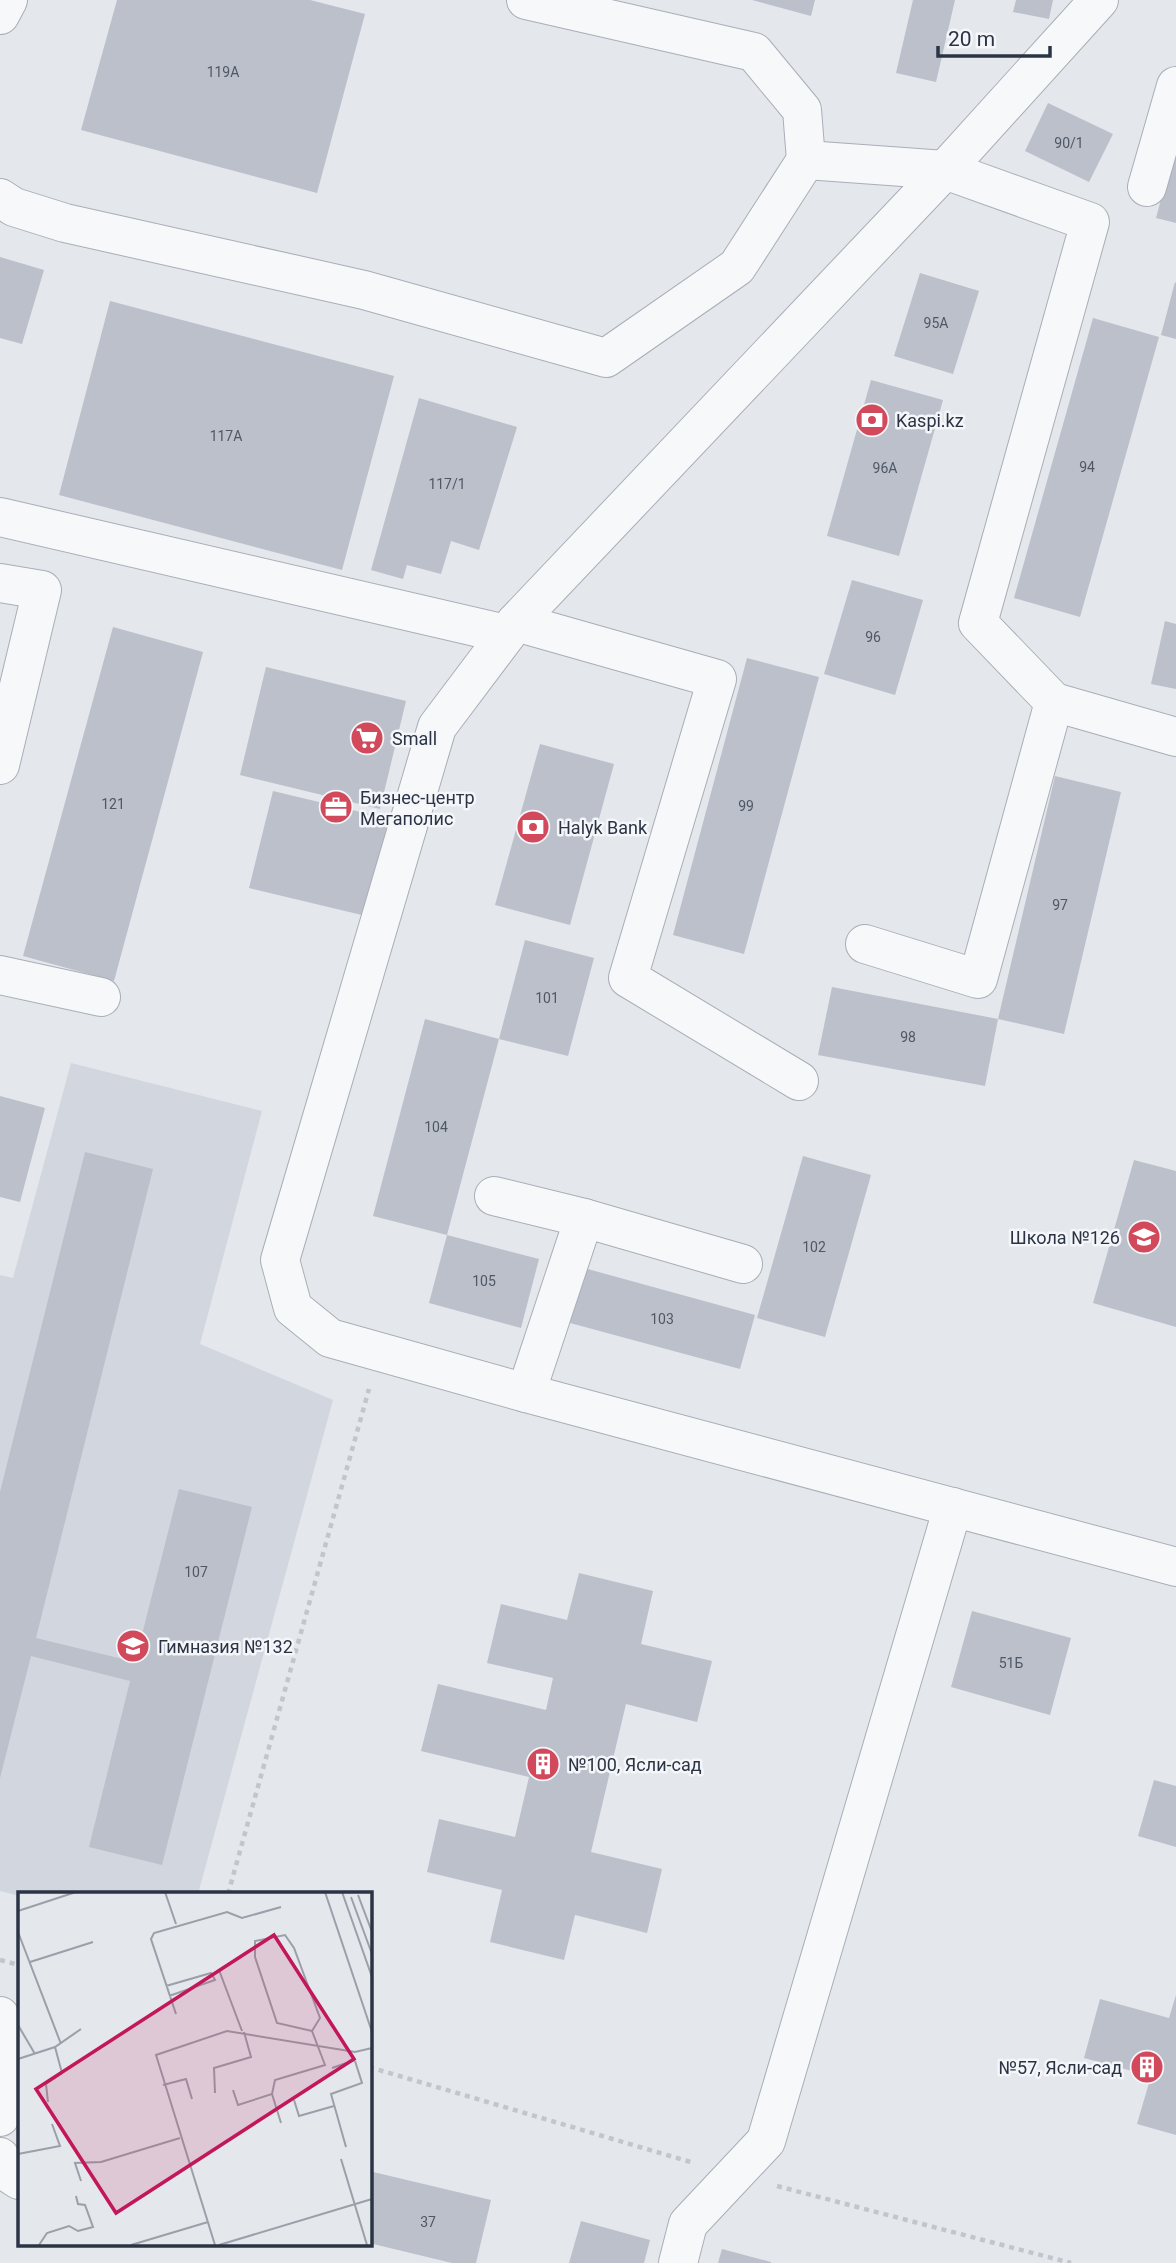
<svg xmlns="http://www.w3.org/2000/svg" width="1176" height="2263" viewBox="0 0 1176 2263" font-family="Roboto,sans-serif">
	<rect width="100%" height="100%" fill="#e4e7ec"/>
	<path fill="#d2d6de" d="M71,1063L262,1111L200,1344L333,1400L198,1894H19V1896L0,1891V1275L13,1278Z"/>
	<g fill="#bbc0ca">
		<path d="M117,0H310L365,14L317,193L81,130Z"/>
		<path d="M752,0H815L811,16Z"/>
		<path d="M913,0H955L936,82L896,73Z"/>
		<path d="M1016,0H1053L1049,19L1013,12Z"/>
		<path d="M1048,103L1113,134L1089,182L1025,151Z"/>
		<path d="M1175,147H1176V223L1156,218Z"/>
		<path d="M0,257L44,270L22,344L0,338Z"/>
		<path d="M920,273L979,291L953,374L894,356Z"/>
		<path d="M1175,282L1176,283V339L1161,335Z"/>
		<path d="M110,301L394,376L342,570L59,495Z"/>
		<path d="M1093,318L1159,337L1080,617L1014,598Z"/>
		<path d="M871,380L943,400L899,556L827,536Z"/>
		<path d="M419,398L517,427L479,550L451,541L441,574L407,565L403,579L371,570Z"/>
		<path d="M852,580L923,600L895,695L824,674Z"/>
		<path d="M1165,621L1176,624V689L1151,684Z"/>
		<path d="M113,627L203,652L114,981L23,956Z"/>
		<path d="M747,658L819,677L744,954L673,935Z"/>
		<path d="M266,667L406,701L380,809L240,775Z"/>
		<path d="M540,744L614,764L570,925L495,905Z"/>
		<path d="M1055,776L1121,792L1064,1034L998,1019Z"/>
		<path d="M273,791L390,819L366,916L249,888Z"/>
		<path d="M525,940L594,958L568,1056L499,1039L447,1235L373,1216L425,1019L499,1039Z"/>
		<path d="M832,987L998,1019L985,1086L818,1055Z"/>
		<path d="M0,1096L45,1108L20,1202L0,1197Z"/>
		<path d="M85,1152L153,1169L36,1638L135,1662L179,1489L252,1507L162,1865L89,1847L130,1681L31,1656L0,1778V1492Z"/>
		<path d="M803,1156L871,1175L825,1337L757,1318Z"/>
		<path d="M1134,1160L1176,1171V1327L1093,1303Z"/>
		<path d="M447,1235L539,1259L521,1328L429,1303Z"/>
		<path d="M584,1268L755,1315L740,1369L570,1323Z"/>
		<path d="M579,1573L653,1591L641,1644L712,1661L697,1722L626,1704L591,1852L662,1869L647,1933L575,1915L564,1960L490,1942L502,1890L427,1872L439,1819L515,1837L529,1777L421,1751L438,1684L546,1710L553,1678L487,1663L501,1604L567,1620Z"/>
		<path d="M972,1611L1071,1638L1050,1715L951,1687Z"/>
		<path d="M1154,1780L1176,1786V1847L1138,1836Z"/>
		<path d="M1176,1995V2135L1137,2124L1151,2076L1084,2058L1100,1999L1169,2018Z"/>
		<path d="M369,2171L491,2200L476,2263H452L369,2243Z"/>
		<path d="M581,2221L650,2240L644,2263H569Z"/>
		<path d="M722,2249L771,2262V2263H718Z"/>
	</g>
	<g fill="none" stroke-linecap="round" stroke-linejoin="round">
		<defs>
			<g id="minor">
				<path d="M526,0L754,52L802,110L806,160L945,170L1090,222L978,623L1054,702L978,979L865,944"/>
				<path d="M1099,0L945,170L516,622L437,727L280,1260L293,1308L330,1338L526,1393L1176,1567"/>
				<path d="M0,15L8,0"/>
				<path d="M1147,187L1176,86"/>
				<path d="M0,198L14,207L65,223L364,290L606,358L737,267L806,160"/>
				<path d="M0,517L506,634"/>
				<path d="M0,583L42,590L0,765"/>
				<path d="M516,622L717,679L628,978L799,1081"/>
				<path d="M1054,702L1176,737"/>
				<path d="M0,975L101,997"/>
				<path d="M494,1196L584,1218"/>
				<path d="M526,1393L584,1218L743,1264"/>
				<path d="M0,2016L13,2043L0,2117"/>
				<path d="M0,2157L5,2171L19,2180"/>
				<path d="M678,2263L688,2224L766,2141L953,1507"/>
			</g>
		</defs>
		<use href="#minor" stroke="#a9aeb7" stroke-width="40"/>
		<g stroke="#c2c5cb" stroke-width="4.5" stroke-dasharray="5 5" stroke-linecap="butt">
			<path d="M228,1894L369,1389"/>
			<path d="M0,1960L19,1965"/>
			<path d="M369,2067L694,2163"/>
			<path d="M777,2186L1071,2263"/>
		</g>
		<use href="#minor" stroke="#f7f8fa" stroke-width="38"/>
	</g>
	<defs>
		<symbol id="bank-disc" viewBox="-11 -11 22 22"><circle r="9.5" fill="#d1495b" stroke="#f4f6f9"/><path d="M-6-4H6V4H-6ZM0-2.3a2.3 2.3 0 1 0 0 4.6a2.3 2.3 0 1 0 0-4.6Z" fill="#fff"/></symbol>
		<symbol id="supermarket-disc" viewBox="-11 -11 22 22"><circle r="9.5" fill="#d1495b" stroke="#f4f6f9"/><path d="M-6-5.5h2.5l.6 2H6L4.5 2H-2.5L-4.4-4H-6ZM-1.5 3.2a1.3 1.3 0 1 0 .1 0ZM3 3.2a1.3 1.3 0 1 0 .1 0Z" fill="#fff"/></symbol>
		<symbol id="office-disc" viewBox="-11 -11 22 22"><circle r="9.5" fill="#d1495b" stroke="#f4f6f9"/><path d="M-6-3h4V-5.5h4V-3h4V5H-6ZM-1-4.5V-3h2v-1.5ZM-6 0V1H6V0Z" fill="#fff"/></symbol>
		<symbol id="school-disc" viewBox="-11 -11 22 22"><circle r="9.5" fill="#d1495b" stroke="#f4f6f9"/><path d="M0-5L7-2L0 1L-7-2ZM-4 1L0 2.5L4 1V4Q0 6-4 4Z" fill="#fff"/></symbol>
		<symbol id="building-disc" viewBox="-11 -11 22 22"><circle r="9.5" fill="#d1495b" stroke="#f4f6f9"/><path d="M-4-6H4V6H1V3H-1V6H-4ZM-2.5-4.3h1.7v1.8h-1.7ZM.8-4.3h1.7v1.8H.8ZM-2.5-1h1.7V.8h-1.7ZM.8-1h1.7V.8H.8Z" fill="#fff"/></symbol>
	</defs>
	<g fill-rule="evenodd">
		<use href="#bank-disc" x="853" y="401" width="38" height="38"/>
		<use href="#supermarket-disc" x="348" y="719" width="38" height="38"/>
		<use href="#office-disc" x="317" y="788" width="38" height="38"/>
		<use href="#bank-disc" x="514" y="808" width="38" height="38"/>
		<use href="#school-disc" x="1125" y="1218" width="38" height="38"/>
		<use href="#school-disc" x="114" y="1627" width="38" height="38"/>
		<use href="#building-disc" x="524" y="1745" width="38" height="38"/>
		<use href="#building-disc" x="1128" y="2048" width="38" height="38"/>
	</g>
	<g text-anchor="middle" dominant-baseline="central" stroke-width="5" stroke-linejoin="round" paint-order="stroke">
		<g font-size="14" fill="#4f5766">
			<text x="223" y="72">119А</text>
			<text x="1069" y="143">90/1</text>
			<text x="936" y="323">95А</text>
			<text x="226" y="436">117А</text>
			<text x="1087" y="467">94</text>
			<text x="885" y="468">96А</text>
			<text x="447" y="484">117/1</text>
			<text x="873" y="637">96</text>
			<text x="113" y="804">121</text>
			<text x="746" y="806">99</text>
			<text x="1060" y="905">97</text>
			<text x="547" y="998">101</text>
			<text x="908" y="1037">98</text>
			<text x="436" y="1127">104</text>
			<text x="814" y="1247">102</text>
			<text x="484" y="1281">105</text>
			<text x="662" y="1319">103</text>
			<text x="196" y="1572">107</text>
			<text x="1011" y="1663">51Б</text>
			<text x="428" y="2222">37</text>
		</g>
		<g font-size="18" fill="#2b3445" stroke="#f4f6f9" text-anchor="start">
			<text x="896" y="420">Kaspi.kz</text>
			<text x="392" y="738">Small</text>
			<text x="360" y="797">Бизнес-центр<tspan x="360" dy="21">Мегаполис</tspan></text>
			<text x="558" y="827">Halyk Bank</text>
			<text x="1120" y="1237" text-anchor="end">Школа №126</text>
			<text x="158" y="1646">Гимназия №132</text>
			<text x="568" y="1764">№100, Ясли-сад</text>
			<text x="1122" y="2067" text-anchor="end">№57, Ясли-сад</text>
		</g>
	</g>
	<g transform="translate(18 1892)">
		<rect width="354" height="354" fill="#e4e7ec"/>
		<path fill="none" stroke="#9a9fa9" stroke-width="2" d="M147,0L158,32M307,0L354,140M324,0L354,85M340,3L354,40M333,5L354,62M0,19L58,0M0,40L43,152M12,70L75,50M214,70L201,78L224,139M148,94L193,81L197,88L151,104M158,122L133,47L136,41L209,20L224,26L263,15M0,133L17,162M0,167L37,155L63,137M314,176L337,168M145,193L168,187L174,207M215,198L220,213L254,202L257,188L307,173L294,139L302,126L276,56L267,43L237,49V65L259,131L294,139M197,201L196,176L233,165L226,140M254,202L263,231M276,208L281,224L316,214M30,210L28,192L44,181L37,155M328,255L313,202L344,191L337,169M0,262L42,254L34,232M323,267L349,353M63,289L57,271L83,270L162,246M21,353L29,341L51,334L60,339L75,335L67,313L60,312L58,304M113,353L190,330M197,353L138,163L209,139L337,160L354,156M201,353L354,307"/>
		<path fill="#c2185b" fill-opacity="0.15" stroke="#c2185b" stroke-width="3.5" d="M256,43L336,167L98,321L18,197Z"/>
		<rect width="354" height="354" fill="none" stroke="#2b3445" stroke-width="3.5"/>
	</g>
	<path d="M938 46v10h112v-10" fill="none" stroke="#2b3445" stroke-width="3.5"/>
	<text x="948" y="46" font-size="21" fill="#2b3445" stroke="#f4f6f9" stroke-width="5" paint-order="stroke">20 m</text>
</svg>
